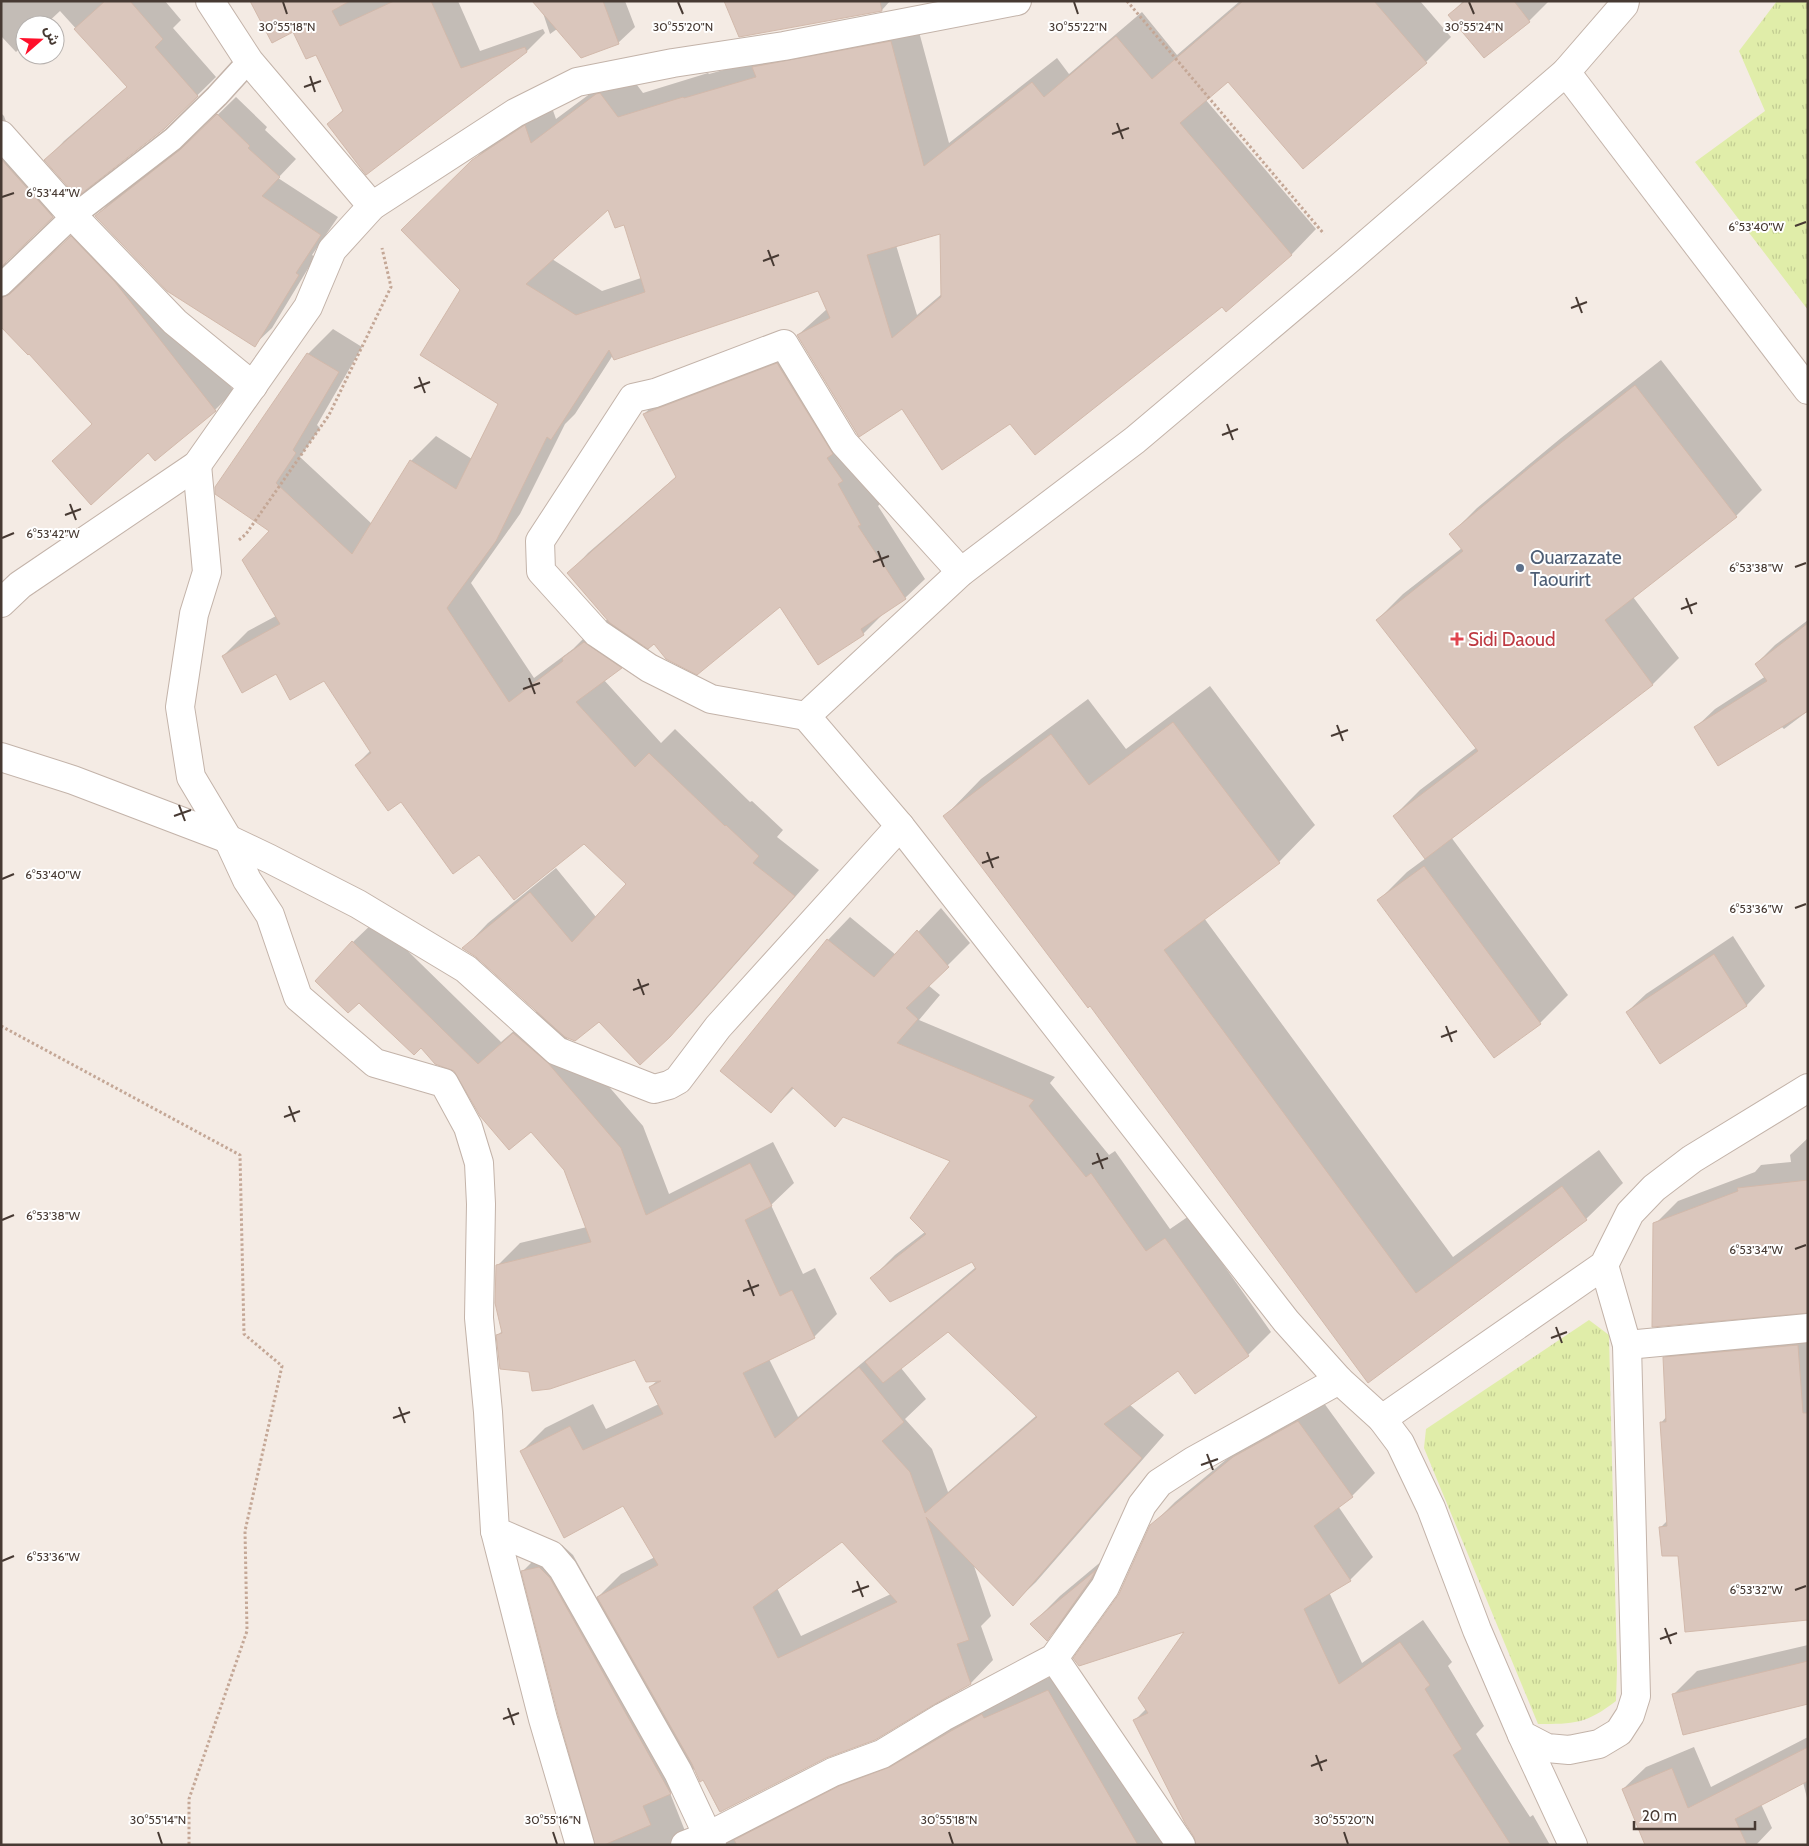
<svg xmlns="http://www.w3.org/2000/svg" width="1809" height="1846" viewBox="0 0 1809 1846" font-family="Cabin,'Noto Sans Arabic',sans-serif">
	<defs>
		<pattern id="grass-tufts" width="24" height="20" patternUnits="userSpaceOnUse" patternTransform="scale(1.25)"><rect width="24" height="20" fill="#e0eda9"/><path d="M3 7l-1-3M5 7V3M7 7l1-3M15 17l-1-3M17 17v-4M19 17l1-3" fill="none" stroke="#c2cc92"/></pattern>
	</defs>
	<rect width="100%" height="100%" fill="#f4ebe4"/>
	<g fill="url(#grass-tufts)">
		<path d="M1777,1H1805L1808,5V310L1695,162L1765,111L1739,51Z"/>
		<path d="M1589,1320L1609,1335L1617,1668L1616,1701C1586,1724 1574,1724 1538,1724L1424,1448L1426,1429Z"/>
	</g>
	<g fill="#0003" fill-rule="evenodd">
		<path d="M1,1H165L181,20L173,28L216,77L164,128L46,160L64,141L128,86L60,11L45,25H25V43L16,52L1,36Z"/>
		<path d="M252,1H458L480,51L543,29L545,33L527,51L329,124L344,109L317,53L294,30Z"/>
		<path d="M539,1H625L635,27L618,43L557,29L550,34Z"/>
		<path d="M725,1H890L882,10L740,36Z"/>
		<path d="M1240,1H1420L1451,37L1426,62L1228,80L1205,99L1316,229L1292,254L1226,310L1222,305L1010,423L902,407L798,335L827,309L819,290L613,355L575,414L565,424L520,514L471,583L534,678L573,649L588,634L608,619L569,573L588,553L677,476L644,414L664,395L797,344L857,464L880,504L878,506L925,579L905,598L883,614L863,634L781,605L644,644L621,667L604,680L661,743L675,729L750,802L752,801L783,830L777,837L819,870L694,1011L669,1036L599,1020L566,1037L643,1126L669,1194L773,1142L794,1183L771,1205L803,1274L815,1268L837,1314L814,1337L769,1359L798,1417L976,1267L972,1261L872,1278L895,1255L925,1232L952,1161L794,1088L771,1111L828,940L850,917L896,955L941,908L970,943L928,985L940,995L919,1020L1055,1077L1050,1083L1109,1155L1115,1151L1170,1229L1189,1216L1271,1332L1248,1355L1195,1393L1178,1369L1129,1404L1164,1435L1036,1582L1013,1604L973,1563L991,1616L981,1626L993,1660L971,1683L719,1811L703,1779L695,1768L670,1793L689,1841L735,1838L751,1821L1007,1696L1071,1668L1173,1845H608L523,1571L546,1548L562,1545L573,1555L597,1598L621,1574L655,1557L623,1504L522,1451L545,1428L593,1404L606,1429L659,1404L650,1387L658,1380L636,1359L530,1371L498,1335L503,1330L497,1266L520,1243L587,1227L565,1169L531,1130L455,1070L353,942L376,920L501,1042L537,1011L477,956L464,948L488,923L556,868L596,917L628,884L584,842L479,854L401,800L356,765L371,750L324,679L277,673L223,656L248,631L276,616L271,531L217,493L308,354L333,329L362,347L317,425L320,428L300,457L372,524L411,461L436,436L472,459L499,404L462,290L403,230L499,135L550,102L556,119L622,70L625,69L643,93L708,73L709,74L915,17L949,143L1057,58L1069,74L1142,12L1177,55ZM609,208L624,223L641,278L602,291L552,259ZM942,232L943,293L917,315L896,245ZM949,1330L1037,1415L948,1492L932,1449L905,1419L926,1399L901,1368ZM842,1541L891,1594L801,1636L777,1588Z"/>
		<path d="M1463,1H1547L1548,2L1529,21L1485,57L1450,15Z"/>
		<path d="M236,97L267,127L265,130L296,159L278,178L338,217L312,255L315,257L272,328L254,345L96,216L114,199L200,132Z"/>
		<path d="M1,113L4,116L8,127L71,198L9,257L6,262L7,270L17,280L24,279L30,276L90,219L133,263L234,391L215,410L155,459L148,451L93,424L29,352L1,325Z"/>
		<path d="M1661,360L1762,490L1736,516L1633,597L1679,658L1653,684L1451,837L1568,995L1540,1023L1495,1056L1379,900L1407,872L1426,858L1394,816L1420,790L1477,747L1377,620L1403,594L1462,548L1451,534L1477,508L1561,438Z"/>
		<path d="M1808,620V711L1784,729L1781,726L1696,727L1715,709L1766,676L1756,664L1775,645Z"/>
		<path d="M1210,686L1315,825L1279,862L1204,918L1453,1257L1599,1150L1623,1183L1586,1219L1368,1381L1091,1004L945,816L981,779L1088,699L1126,749Z"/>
		<path d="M1733,936L1765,986L1747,1005L1661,1062L1627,1012L1646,994Z"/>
		<path d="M1808,1138V1312L1655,1224L1678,1201L1755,1172L1761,1165L1791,1162L1790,1155Z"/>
		<path d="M1808,1324V1619L1679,1554L1661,1527L1668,1520L1661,1423L1667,1416L1664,1358L1687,1335Z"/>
		<path d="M1321,1399L1375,1473L1352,1496L1338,1506L1373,1557L1350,1580L1329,1592L1362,1663L1423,1620L1452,1662L1448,1666L1484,1726L1476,1734L1530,1817L1533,1815L1550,1845H1208L1135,1720L1147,1708L1187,1630L1120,1594L1151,1526L1175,1502L1257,1434Z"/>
		<path d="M1121,1545L1075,1611L1047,1639L1032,1624L1060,1596Z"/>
		<path d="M1808,1645V1703L1674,1694L1697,1671Z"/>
		<path d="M1808,1737V1802L1803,1782L1761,1804L1772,1828L1756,1845H1681L1623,1789L1646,1767L1694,1747L1711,1787Z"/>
	</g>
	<g fill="#dac6bc" stroke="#d2b9ab" fill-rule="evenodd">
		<path d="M105,1H130L163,39L155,47L198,96L164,129L77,197L44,160L127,87L74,29Z"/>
		<path d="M250,1H350L332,11L340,26L394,1H431L461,68L525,47L527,52L366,175L327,124L343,111L316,55L306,59L293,32L272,43Z"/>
		<path d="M532,1H603L619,44L581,58Z"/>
		<path d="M724,1H880L882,11L739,37Z"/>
		<path d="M1243,1H1374L1427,63L1303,169L1228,82L1180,123L1292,255L1226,312L1222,307L1035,455L1010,424L942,470L902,409L859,437L797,335L830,318L818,291L614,360L609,350L551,440L547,437L496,541L447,608L509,702L563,661L562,658L584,642L622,668L576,702L635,767L649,753L725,826L726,825L759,856L753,863L795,896L670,1037L640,1065L599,1022L575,1041L565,1037L476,957L462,948L530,892L572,942L626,884L584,844L514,900L479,855L453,874L401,802L388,811L355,765L371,753L324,681L290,700L276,674L242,693L222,656L280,624L242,560L269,531L215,494V487L307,353L339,372L293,450L296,453L276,483L352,554L410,460L456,489L498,404L420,355L460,290L401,230L472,160L525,125L531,143L596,94L600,93L618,117L683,97L684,98L756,77L752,67L891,41L924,166L1032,82L1044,97L1116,36L1152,79ZM608,210L615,228L624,225L645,292L576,315L526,284ZM940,234L941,297L892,338L867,255Z"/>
		<path d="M1465,1H1514L1530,22L1484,58L1448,15Z"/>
		<path d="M217,114L250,146L248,148L280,177L262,196L321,235L296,273L299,275L255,347L167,291L95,216L181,149Z"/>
		<path d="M1,159L53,217L1,267Z"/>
		<path d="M71,236L115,282L216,411L155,461L148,453L91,505L52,461L92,424L29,354L28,355L1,327V298L10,294Z"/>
		<path d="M777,363L833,454L827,458L843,481L838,484L861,525L858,526L906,599L861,629L864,635L818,665L780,607L697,675L666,659L654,644L648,649L610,623L567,573L676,477L643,414Z"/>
		<path d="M1635,385L1737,517L1605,620L1653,685L1425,859L1393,816L1478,751L1376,620L1463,551L1449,534L1534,464Z"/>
		<path d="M1808,623V711L1718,766L1694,727L1767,681L1755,664Z"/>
		<path d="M1173,722L1280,863L1164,950L1416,1293L1562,1186L1587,1220L1368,1383L1090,1006L1088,1008L943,816L1051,734L1089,785Z"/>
		<path d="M1424,866L1541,1024L1494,1058L1377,900Z"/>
		<path d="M917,930L949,967L906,1008L918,1019L897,1043L1034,1100L1029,1106L1086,1177L1091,1173L1146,1251L1165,1238L1249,1356L1195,1394L1178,1371L1104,1424L1142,1458L1013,1606L926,1517L969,1640L957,1644L971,1684L935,1704L875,1740L826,1758L720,1812L703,1780L700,1782L692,1764L597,1597L658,1565L623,1506L564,1538L520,1451L570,1426L583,1450L663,1414L649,1387L661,1381L646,1382L635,1360L550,1389L532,1391L529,1372L500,1369L496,1335L502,1333L495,1303L496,1265L591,1242L564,1170L531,1132L509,1150L480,1116L454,1071L435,1064L421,1048L414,1055L359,1003L348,1013L315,981L352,941L478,1064L513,1033L548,1063L621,1148L646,1215L750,1163L772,1206L745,1220L780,1296L792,1290L815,1338L743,1373L775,1438L859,1367L904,1422L882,1441L910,1472L925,1513L1037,1417L948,1332L883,1383L865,1362L976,1269L972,1262L890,1302L870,1278L926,1234L910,1218L950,1161L843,1117L835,1127L792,1087L771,1113L720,1071L827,939L874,977ZM842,1542L897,1602L778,1658L753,1607Z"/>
		<path d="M1714,954L1747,1006L1660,1064L1626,1012Z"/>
		<path d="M1808,1180V1313L1652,1327L1653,1223L1738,1191L1737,1188Z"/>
		<path d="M1798,1345L1803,1413H1808V1620L1685,1632L1678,1556H1662L1659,1527L1667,1526L1660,1422H1666L1663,1357Z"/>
		<path d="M1298,1421L1353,1497L1314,1526L1351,1581L1304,1609L1339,1684L1400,1642L1430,1685L1425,1689L1462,1749L1453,1755L1511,1845H1196L1194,1837L1185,1823L1133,1720L1148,1713L1138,1698L1184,1632L1079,1666L1073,1658L1119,1594L1150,1525L1233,1457Z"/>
		<path d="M539,1567L550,1578L671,1794L643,1806L651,1825L604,1845H595L558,1715L521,1571Z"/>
		<path d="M1096,1570L1091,1579L1047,1641L1030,1624Z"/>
		<path d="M1808,1661V1704L1683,1735L1672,1694Z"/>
		<path d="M1048,1690L1138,1845H737L734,1840L839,1786L890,1767L951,1731L982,1714L984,1718Z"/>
		<path d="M1808,1747V1781L1735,1819L1747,1845H1645L1622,1789L1672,1768L1688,1808Z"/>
	</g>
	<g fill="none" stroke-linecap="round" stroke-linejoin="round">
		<defs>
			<path id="service" d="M1,285L73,216L173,139L217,96L249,61"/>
			<g id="minor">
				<path d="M210,1L249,61L372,206"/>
				<path d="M1566,72L1808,390"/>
				<path d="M1,135L73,216L175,322L253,386"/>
				<path d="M197,465L207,572L194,614L180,707L191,777L228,839L247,880L270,915L298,997L375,1063L444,1083L468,1127L479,1163L481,1204L479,1318L488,1412L495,1531L543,1719L580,1845"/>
				<path d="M1,603L20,585L197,465L308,307L332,250L372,206L515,113L577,82L673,63L784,46L1017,1"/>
				<path d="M806,716L711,699L649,668L597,633L541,571L540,541L633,398L655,393L784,344L844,443L961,572"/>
				<path d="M1,757L73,780L228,839L270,859L358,904L466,969L557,1051L654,1089L669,1085L678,1080L718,1027L900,826L806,716L961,572L1135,440L1347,261L1566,72L1624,5L1625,1"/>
				<path d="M900,826L1286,1321L1339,1380L1382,1419"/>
				<path d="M1604,1265L1627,1345L1636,1696L1630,1715L1619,1732L1599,1744L1569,1750L1547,1748L1522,1735L1477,1630L1431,1508L1400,1443L1382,1419L1604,1265L1630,1213L1654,1188L1692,1159L1808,1088"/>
				<path d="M1627,1345L1808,1328"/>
				<path d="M495,1531L551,1555L563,1569L678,1772L708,1836L685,1845"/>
				<path d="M1054,1658L1181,1845"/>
				<path d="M1522,1735L1573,1845"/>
				<path d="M712,1845L708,1836L833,1772L882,1754L943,1717L1054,1658L1105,1587L1142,1505L1159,1483L1193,1461L1339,1380"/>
			</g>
		</defs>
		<use href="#service" stroke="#c3b3a9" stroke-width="25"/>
		<use href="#minor" stroke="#c3b3a9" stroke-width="30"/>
		<g stroke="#c4a796" stroke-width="3" stroke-dasharray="2.5 2.5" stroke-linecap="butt">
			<path d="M1127,1L1324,234"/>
			<path d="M239,540L246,534L329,415L391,287L382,248"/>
			<path d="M1,1026L240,1155L244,1334L282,1366L245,1531L247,1631L189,1799V1845"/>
		</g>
		<use href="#service" stroke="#fff" stroke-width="22"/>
		<use href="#minor" stroke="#fff" stroke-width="28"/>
	</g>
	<path fill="none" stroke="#473a33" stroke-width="2" d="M283,2L287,14M678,2L683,14M1074,2L1078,14M1469,2L1474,14M310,76L315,92M304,87L321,81M1117,123L1123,139M1112,134L1129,128M2,197L14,193M1795,226L1806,222M768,250L774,266M763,261L779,255M1576,297L1582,313M1571,308L1587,302M419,377L425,393M414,388L430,382M1227,424L1233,440M1222,435L1238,429M70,504L76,520M65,515L81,509M2,538L14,533M878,551L884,567M873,562L889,556M1795,567L1806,563M1686,598L1692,614M1681,609L1697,603M529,678L535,694M523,689L540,683M1337,725L1343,741M1331,736L1348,730M179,805L185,821M174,816L191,810M987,852L993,868M982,863L999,857M2,879L14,874M1795,908L1806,904M638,979L644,995M633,990L649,984M1446,1026L1452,1042M1441,1037L1457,1031M289,1106L295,1122M284,1117L300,1111M1097,1153L1103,1169M1092,1164L1108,1158M2,1220L14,1215M1795,1249L1806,1245M748,1280L754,1296M743,1291L759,1285M1556,1327L1562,1343M1551,1338L1567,1332M399,1407L405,1423M393,1418L410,1412M1207,1454L1213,1470M1201,1465L1218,1459M2,1561L14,1556M857,1581L863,1597M1795,1590L1806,1586M852,1592L869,1586M1665,1628L1671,1644M1660,1639L1677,1633M508,1708L514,1725M503,1719L519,1713M1316,1755L1322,1771M1311,1766L1327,1760M158,1832L162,1844M553,1832L557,1844M949,1832L953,1844M1344,1832L1348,1844"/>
	<circle fill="#5c6f8a" stroke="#fff" stroke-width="2" cx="1520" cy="568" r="5"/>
	<path fill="#e0444e" stroke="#fff" stroke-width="2" d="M1454.5 631.5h5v5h5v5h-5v5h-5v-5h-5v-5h5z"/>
	<g text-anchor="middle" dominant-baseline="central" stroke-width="4" stroke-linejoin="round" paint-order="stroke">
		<g font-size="19" fill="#4e5e75" stroke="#fff" text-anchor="start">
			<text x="1530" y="557">Ouarzazate<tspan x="1530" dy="22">Taourirt</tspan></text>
		</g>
		<g font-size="19" fill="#be3a42" stroke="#fff" text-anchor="start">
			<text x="1468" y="639">Sidi Daoud</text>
		</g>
	</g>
	<g font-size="12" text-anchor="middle" fill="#473a33" stroke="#fff" stroke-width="4" stroke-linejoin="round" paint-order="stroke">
		<text x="1474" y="31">30°55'24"N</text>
		<text x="287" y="31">30°55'18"N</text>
		<text x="683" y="31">30°55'20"N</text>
		<text x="1078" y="31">30°55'22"N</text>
		<text x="53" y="197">6°53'44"W</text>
		<text x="1756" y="231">6°53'40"W</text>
		<text x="53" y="538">6°53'42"W</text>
		<text x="1756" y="572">6°53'38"W</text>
		<text x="53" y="879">6°53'40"W</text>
		<text x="1756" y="913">6°53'36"W</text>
		<text x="53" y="1220">6°53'38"W</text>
		<text x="1756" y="1254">6°53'34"W</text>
		<text x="53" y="1561">6°53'36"W</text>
		<text x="1756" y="1594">6°53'32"W</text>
		<text x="158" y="1824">30°55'14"N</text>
		<text x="553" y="1824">30°55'16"N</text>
		<text x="949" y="1824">30°55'18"N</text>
		<text x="1344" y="1824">30°55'20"N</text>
	</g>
	<rect width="1809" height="1846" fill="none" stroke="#473a33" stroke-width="5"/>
	<g transform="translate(40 40) rotate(70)"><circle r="24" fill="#ffffff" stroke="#b5b0ad"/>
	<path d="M0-4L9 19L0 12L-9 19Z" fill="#ff102b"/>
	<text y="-8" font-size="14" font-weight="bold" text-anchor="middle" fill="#473a33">ش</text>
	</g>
	<path d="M1634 1821v8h121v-8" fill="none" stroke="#473a33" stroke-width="2.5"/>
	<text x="1642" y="1821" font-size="15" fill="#473a33" stroke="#ffffff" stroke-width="4" paint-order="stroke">20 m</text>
</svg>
